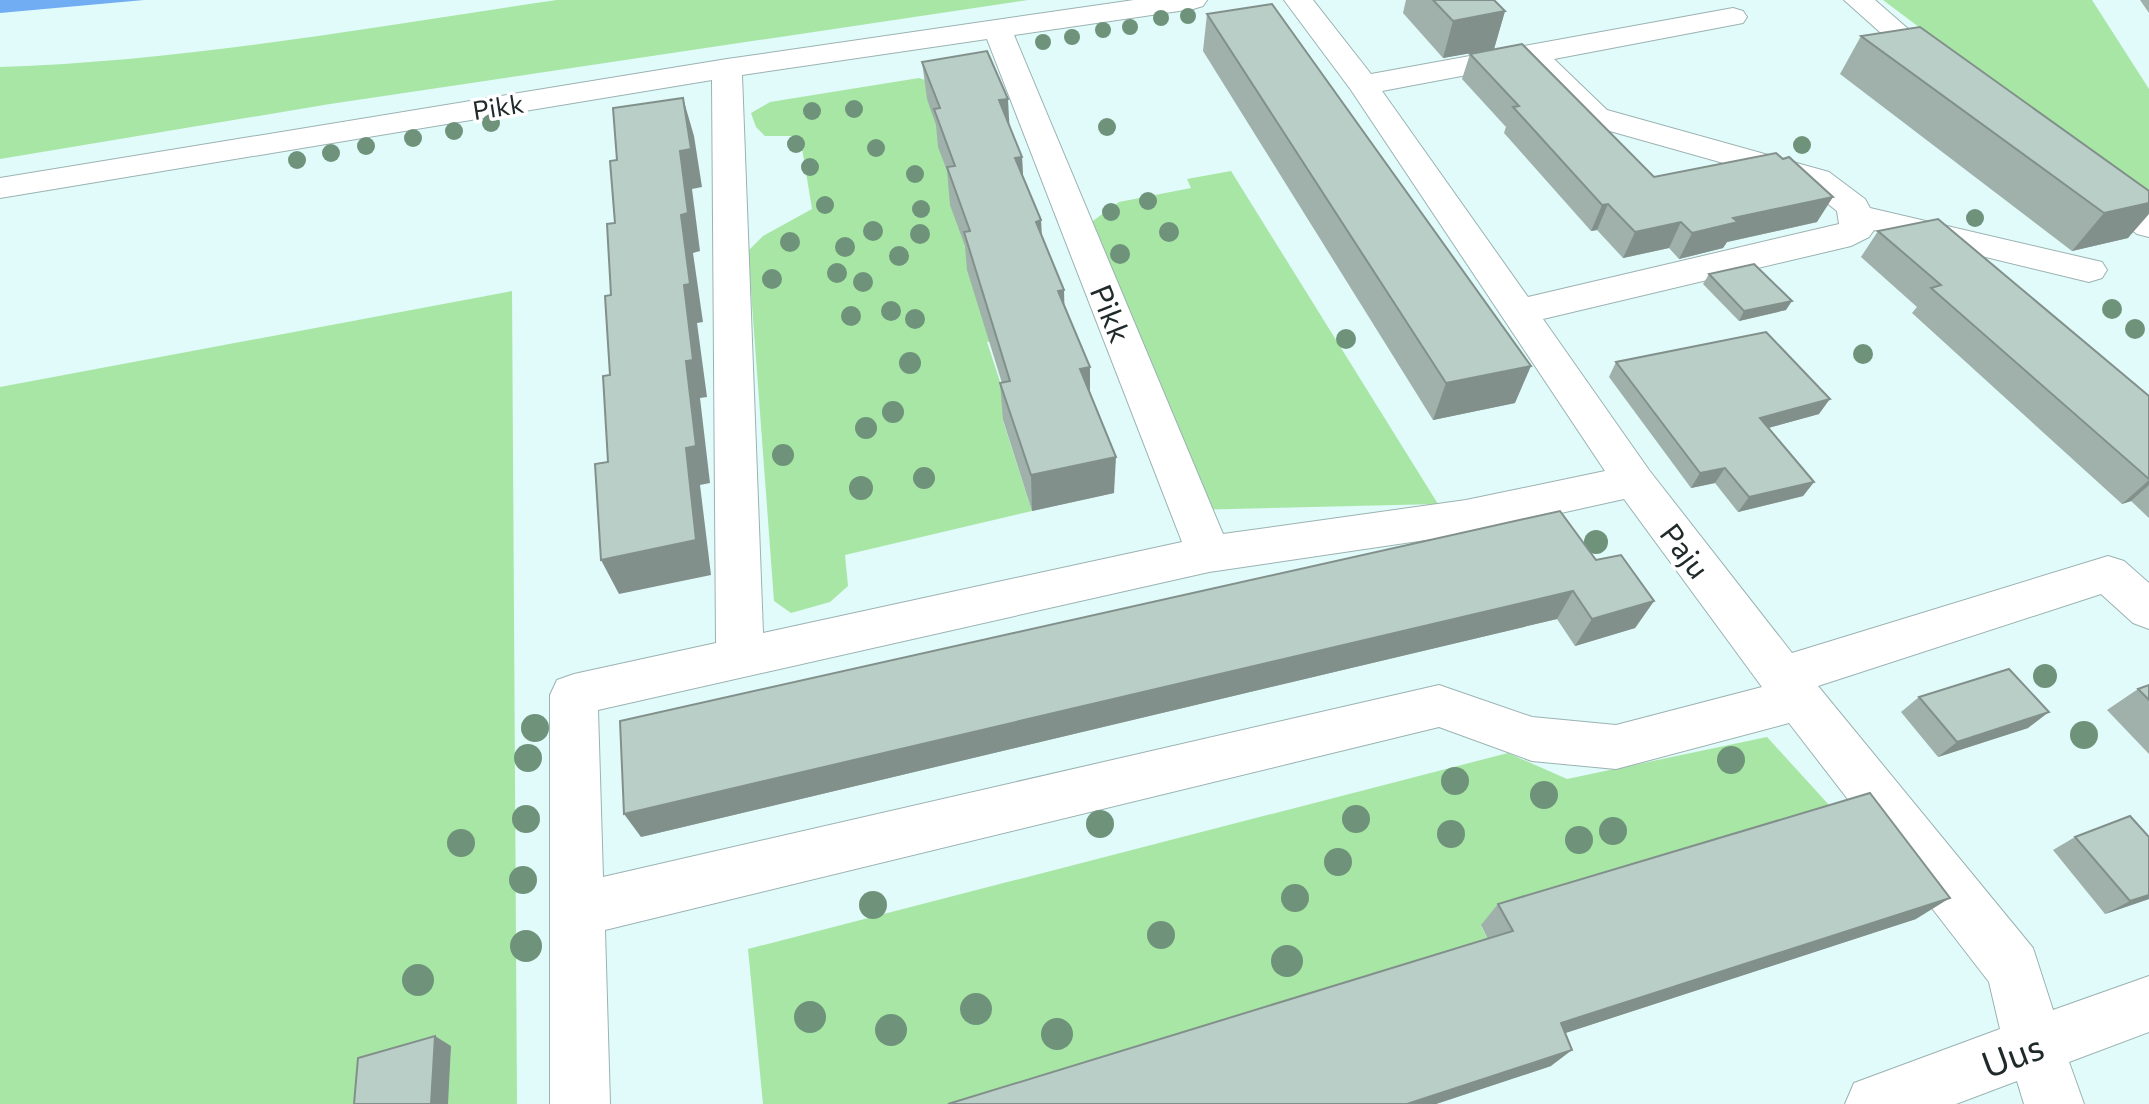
<svg xmlns="http://www.w3.org/2000/svg" width="2149" height="1104" viewBox="0 0 2149 1104" font-family="Commissioner,sans-serif">
	<rect width="100%" height="100%" fill="#e1fafa"/>
	<g fill="#a8e6a5">
		<path d="M557,0H1028L330,104L0,159V67C187,61 372,27 557,0Z"/>
		<path d="M1883,0H2092L2149,89V200Z"/>
		<path d="M919,78L956,90L944,146L939,148L959,204L951,206L974,269L991,341L987,342L1012,418L1003,421L1032,511L845,555L848,586L830,602L791,613L774,601L748,251L763,236L812,209L800,136H765L756,127L751,113L770,102Z"/>
		<path d="M1231,171L1438,504L1190,510L1079,231L1119,202L1191,188L1187,179Z"/>
		<path d="M512,291L517,1104H0V387Z"/>
		<path d="M1767,737L1840,817L1481,926L1495,952L1000,1104H763L748,949L1508,753L1567,779Z"/>
	</g>
	<path fill="#71adf2" d="M0,0H144L0,13Z"/>
	<g fill="none" stroke-linecap="round" stroke-linejoin="round">
		<defs>
			<g id="minor">
				<path d="M1134,0H1207L1203,6L1193,9L1014,35L1223,534L1466,500L1605,471L1351,90L1284,0H1313L1371,74L1733,8L1743,11L1747,17L1743,23L1554,59L1607,110L1829,172L1865,199L1870,208L2102,262L2107,270L2102,278L2089,282L1874,230L1869,237L1851,246L1543,319L1649,470L1792,653L2108,556L2124,561L2149,583V629L2133,623L2101,594L1818,686L2033,948L2053,1010L2149,976V1032L2069,1062L2084,1104H2024L2017,1081L1956,1104H1845L1854,1083L2000,1029L1989,982L1789,723L1616,769L1532,761L1439,727L605,930L610,1104H550V695L557,680L574,674L716,643L712,80L0,198V178L727,59ZM987,39L1182,542L763,633L742,75ZM1525,64L1585,124L1805,186L1837,211L1839,224L1528,297L1382,91ZM1624,499L1762,687L1616,725L1532,717L1439,685L603,877L598,710L1209,572L1466,534Z"/>
				<path d="M1844,0H1875L1953,68L1949,74H1927Z"/>
				<path d="M2096,176L2108,179L2149,209V237L2137,234L2084,193L2079,186L2084,179Z"/>
			</g>
		</defs>
		<use href="#minor" stroke="#9bb2b2" stroke-width="2"/>
		<use href="#minor" fill="#fff" fill-rule="evenodd"/>
	</g>
	<g fill="#6e937a">
		<circle cx="1188" cy="16" r="8"/>
		<circle cx="1161" cy="18" r="8"/>
		<circle cx="1130" cy="27" r="8"/>
		<circle cx="1103" cy="30" r="8"/>
		<circle cx="1072" cy="37" r="8"/>
		<circle cx="1043" cy="42" r="8"/>
		<circle cx="854" cy="109" r="9"/>
		<circle cx="812" cy="111" r="9"/>
		<circle cx="491" cy="123" r="9"/>
		<circle cx="1107" cy="127" r="9"/>
		<circle cx="454" cy="131" r="9"/>
		<circle cx="413" cy="138" r="9"/>
		<circle cx="796" cy="144" r="9"/>
		<circle cx="1802" cy="145" r="9"/>
		<circle cx="366" cy="146" r="9"/>
		<circle cx="876" cy="148" r="9"/>
		<circle cx="331" cy="153" r="9"/>
		<circle cx="297" cy="160" r="9"/>
		<circle cx="810" cy="167" r="9"/>
		<circle cx="915" cy="174" r="9"/>
		<circle cx="1148" cy="201" r="9"/>
		<circle cx="825" cy="205" r="9"/>
		<circle cx="921" cy="209" r="9"/>
		<circle cx="1111" cy="212" r="9"/>
		<circle cx="1975" cy="218" r="9"/>
		<circle cx="873" cy="231" r="10"/>
		<circle cx="1169" cy="232" r="10"/>
		<circle cx="920" cy="234" r="10"/>
		<circle cx="790" cy="242" r="10"/>
		<circle cx="845" cy="247" r="10"/>
		<circle cx="1120" cy="254" r="10"/>
		<circle cx="899" cy="256" r="10"/>
		<circle cx="837" cy="273" r="10"/>
		<circle cx="772" cy="279" r="10"/>
		<circle cx="863" cy="282" r="10"/>
		<circle cx="2112" cy="309" r="10"/>
		<circle cx="891" cy="311" r="10"/>
		<circle cx="851" cy="316" r="10"/>
		<circle cx="915" cy="319" r="10"/>
		<circle cx="2135" cy="329" r="10"/>
		<circle cx="1346" cy="339" r="10"/>
		<circle cx="1863" cy="354" r="10"/>
		<circle cx="910" cy="363" r="11"/>
		<circle cx="893" cy="412" r="11"/>
		<circle cx="866" cy="428" r="11"/>
		<circle cx="783" cy="455" r="11"/>
		<circle cx="924" cy="478" r="11"/>
		<circle cx="861" cy="488" r="12"/>
		<circle cx="1596" cy="542" r="12"/>
		<circle cx="2045" cy="676" r="12"/>
		<circle cx="535" cy="728" r="14"/>
		<circle cx="2084" cy="735" r="14"/>
		<circle cx="528" cy="758" r="14"/>
		<circle cx="1731" cy="760" r="14"/>
		<circle cx="1455" cy="781" r="14"/>
		<circle cx="1544" cy="795" r="14"/>
		<circle cx="526" cy="819" r="14"/>
		<circle cx="1356" cy="819" r="14"/>
		<circle cx="1100" cy="824" r="14"/>
		<circle cx="1613" cy="831" r="14"/>
		<circle cx="1451" cy="834" r="14"/>
		<circle cx="1579" cy="840" r="14"/>
		<circle cx="461" cy="843" r="14"/>
		<circle cx="1338" cy="862" r="14"/>
		<circle cx="523" cy="880" r="14"/>
		<circle cx="1295" cy="898" r="14"/>
		<circle cx="873" cy="905" r="14"/>
		<circle cx="1161" cy="935" r="14"/>
		<circle cx="526" cy="946" r="16"/>
		<circle cx="1287" cy="961" r="16"/>
		<circle cx="418" cy="980" r="16"/>
		<circle cx="976" cy="1009" r="16"/>
		<circle cx="810" cy="1017" r="16"/>
		<circle cx="891" cy="1030" r="16"/>
		<circle cx="1057" cy="1034" r="16"/>
	</g>
	<g fill="#9fb1aa">
		<path d="M1406,0H1494L1505,11L1494,49L1443,58L1403,13Z"/>
		<path d="M2140,0H2149V13Z"/>
		<path d="M1207,14L1515,403L1433,420L1203,51Z"/>
		<path d="M1861,36L2149,191L2128,238L2072,251L1840,74Z"/>
		<path d="M1470,54L1654,177L1817,222L1727,242L1723,248L1679,259L1669,248L1623,258L1597,230L1591,231L1504,133L1506,127L1462,79Z"/>
		<path d="M922,62L1009,125L1022,157L1023,178L1041,220L1042,236L1064,306L1090,394L1114,493L1032,511L1003,420L1000,383H1002L967,270L965,246L950,205L947,171L938,147L936,125L927,99Z"/>
		<path d="M1878,231L2149,396V518L2131,501L2122,504L1912,313L1917,307L1861,257Z"/>
		<path d="M1709,274L1786,310L1739,321L1703,284Z"/>
		<path d="M1616,362L1819,414L1768,428L1814,482L1803,496L1738,512L1715,483L1691,488L1609,377Z"/>
		<path d="M1596,560L1654,601L1635,628L1575,646L1557,619L641,837Z"/>
		<path d="M2149,685V754L2107,710L2138,689Z"/>
		<path d="M1919,697L2028,728L1938,757L1901,712Z"/>
		<path d="M2075,837H2149V899L2105,914L2053,850Z"/>
		<path d="M1498,904L1916,919L1565,1033L1551,1066L1436,1104H948L1488,939L1481,925Z"/>
	</g>
	<g fill="#82908b">
		<path d="M1505,11L1494,49L1443,58L1453,21Z"/>
		<path d="M683,98L694,136L702,187L692,189L700,251L693,253L703,322L697,323L707,397L700,398L710,483L700,485L711,575L619,594L601,560L686,448V361L681,215L680,151Z"/>
		<path d="M1008,99L1010,137L999,100Z"/>
		<path d="M1022,157L1024,195L1015,158Z"/>
		<path d="M1833,197L1817,222L1727,242L1723,248L1679,259L1692,233L1733,218Z"/>
		<path d="M2149,203V214L2128,238L2072,251L2104,213Z"/>
		<path d="M1608,204L1597,230L1591,231L1602,205Z"/>
		<path d="M1041,220L1042,258L1036,222Z"/>
		<path d="M1681,222L1669,248L1623,258L1635,232Z"/>
		<path d="M1064,290L1065,327L1058,291Z"/>
		<path d="M1792,301L1786,310L1739,321L1744,311Z"/>
		<path d="M1531,366L1515,403L1433,420L1446,383Z"/>
		<path d="M1090,367V404L1080,369Z"/>
		<path d="M1830,399L1819,414L1750,433L1760,418Z"/>
		<path d="M1116,457L1114,493L1032,511L1031,475Z"/>
		<path d="M1725,468L1715,483L1691,488L1700,473Z"/>
		<path d="M2149,480V485L2131,501L2122,504Z"/>
		<path d="M1814,482L1803,496L1738,512L1749,497Z"/>
		<path d="M1573,591L1557,619L641,837L624,814Z"/>
		<path d="M1654,601L1635,628L1575,646L1592,619Z"/>
		<path d="M2049,712L2028,728L1938,757L1957,742Z"/>
		<path d="M2149,895V899L2105,914L2130,901Z"/>
		<path d="M1950,898L1916,919L1541,1041L1561,1023Z"/>
		<path d="M435,1036L451,1046L448,1104H431Z"/>
		<path d="M1572,1050L1551,1066L1436,1104H1407Z"/>
	</g>
	<g fill="#b9cec6" stroke="#82908b" stroke-width="2">
		<path d="M1433,0H1494L1505,11L1453,21Z"/>
		<path d="M1272,4L1531,366L1446,383L1207,14Z"/>
		<path d="M1920,27L2149,191V203L2104,213L1861,36Z"/>
		<path d="M1522,44L1654,177L1776,153L1783,159L1789,157L1833,197L1733,218L1738,222L1692,233L1681,222L1635,232L1608,204L1602,205L1513,107L1519,106L1470,54Z"/>
		<path d="M987,51L1008,99L999,100L1022,157L1015,158L1041,220L1036,222L1064,290L1058,291L1090,367L1080,369L1116,457L1031,475L1000,383L1010,381L964,232L970,231L947,167L955,166L934,109L940,108L922,62Z"/>
		<path d="M683,98L691,149L680,151L688,213L681,215L690,284L684,285L693,360L686,361L696,446L686,448L696,540L601,560L595,464L608,462L603,376L610,375L605,296L611,295L607,224L615,223L610,161L617,160L613,108Z"/>
		<path d="M1938,219L2149,396V479L1931,288L1941,285L1878,231Z"/>
		<path d="M1754,264L1792,301L1744,311L1709,274Z"/>
		<path d="M1766,332L1830,399L1760,418L1814,482L1749,497L1725,468L1700,473L1616,362Z"/>
		<path d="M1560,511L1596,560L1621,555L1654,601L1592,619L1573,591L624,814L620,721Z"/>
		<path d="M2009,669L2049,712L1957,742L1919,697Z"/>
		<path d="M2149,685V700L2138,689Z"/>
		<path d="M1870,793L1950,898L1561,1023L1572,1050L1407,1104H948L1513,931L1498,904Z"/>
		<path d="M2130,816L2149,837V895L2130,901L2075,837Z"/>
		<path d="M435,1036L431,1104H354L358,1058Z"/>
	</g>
	<g text-anchor="middle" dominant-baseline="central" stroke-width="7" stroke-linejoin="round" paint-order="stroke">
		<g font-size="26" fill="#212a2a" stroke="#fff">
			<text transform="translate(498 106) rotate(-9)">Pikk</text>
		</g>
		<g font-size="30" fill="#212a2a" stroke="#fff">
			<text transform="translate(1112 313) rotate(68)">Pikk</text>
			<text transform="translate(1686 550) rotate(53)">Paju</text>
		</g>
		<g font-size="36" fill="#212a2a" stroke="#fff">
			<text transform="translate(2012 1054) rotate(-20)">Uus</text>
		</g>
	</g>
</svg>
